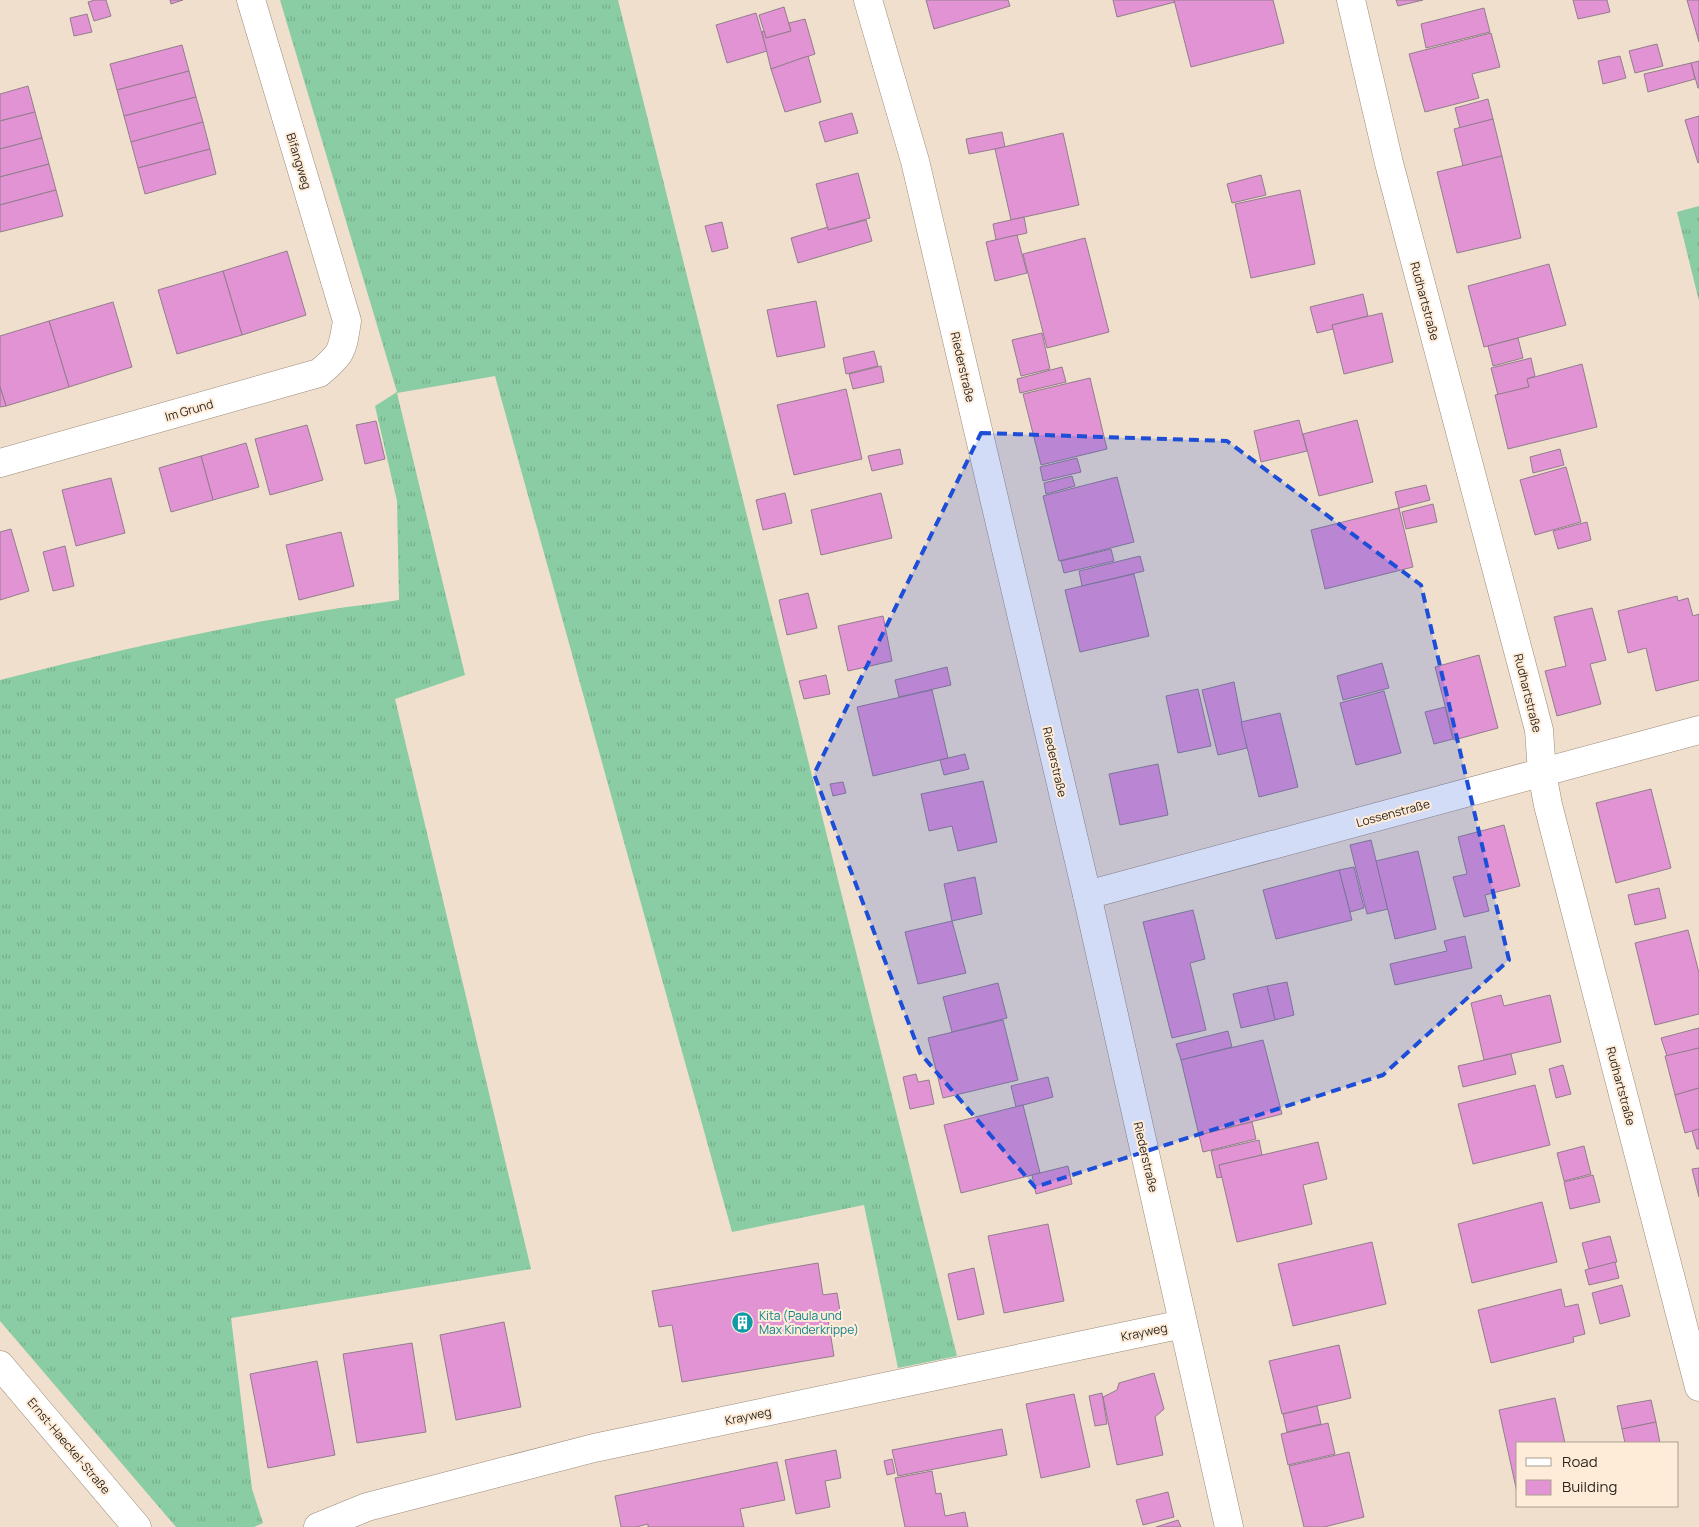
<svg xmlns="http://www.w3.org/2000/svg" width="1699" height="1527" viewBox="0 0 1699 1527" font-family="Manrope,sans-serif">
	<defs>
		<pattern id="grass-tufts" width="24" height="20" patternUnits="userSpaceOnUse" patternTransform="scale(1.25)"><rect width="24" height="20" fill="#8acca3"/><path d="M3 7l-1-3M5 7V3M7 7l1-3M15 17l-1-3M17 17v-4M19 17l1-3" fill="none" stroke="#77af8c"/></pattern>
	</defs>
	<rect width="100%" height="100%" fill="#f0dfcc"/>
	<g fill="url(#grass-tufts)">
		<path d="M280,0H618L957,1356L898,1368L864,1205L732,1232L495,376L397,393L465,675L395,699L531,1269L231,1318L252,1489L263,1523L254,1527H176L0,1321V680C108,652 217,628 327,610C351,606 375,604 399,600L397,501L375,406L397,392Z"/>
		<path d="M1699,206V301L1677,212Z"/>
	</g>
	<g fill="#e293d3" stroke="#917e8c">
		<path d="M95,0H106L111,16L94,21L88,2Z"/>
		<path d="M170,0H183L171,4Z"/>
		<path d="M926,0H1008L1010,6L934,29Z"/>
		<path d="M1113,0H1174L1175,2L1117,17Z"/>
		<path d="M1174,0H1273L1284,43L1191,67Z"/>
		<path d="M1396,0H1423L1398,6Z"/>
		<path d="M1573,0H1607L1610,12L1578,19Z"/>
		<path d="M1687,0H1699V42Z"/>
		<path d="M784,7L791,31L766,38L759,15Z"/>
		<path d="M1484,8L1490,32L1426,48L1421,24Z"/>
		<path d="M756,13L767,51L727,63L716,25Z"/>
		<path d="M87,14L92,32L74,36L70,18Z"/>
		<path d="M805,19L815,54L771,69L762,32L764,31L766,38L791,31L789,23Z"/>
		<path d="M1491,33L1500,67L1472,74L1479,98L1425,112L1409,54Z"/>
		<path d="M1657,44L1663,66L1635,73L1629,51Z"/>
		<path d="M182,45L189,71L117,90L110,64Z"/>
		<path d="M808,56L821,102L785,112L771,69Z"/>
		<path d="M1620,56L1626,78L1603,84L1598,61Z"/>
		<path d="M1699,61V88H1698L1691,63Z"/>
		<path d="M1691,63L1695,79L1648,92L1644,74Z"/>
		<path d="M189,71L196,97L124,116L117,90Z"/>
		<path d="M28,86L35,112L0,121V94Z"/>
		<path d="M196,97L203,122L131,142L124,116Z"/>
		<path d="M1488,99L1493,119L1460,128L1455,108Z"/>
		<path d="M35,112L42,138L0,149V121Z"/>
		<path d="M852,113L858,133L825,142L819,122Z"/>
		<path d="M1699,116V162L1698,163L1685,120Z"/>
		<path d="M1493,119L1502,156L1463,166L1454,129Z"/>
		<path d="M203,122L210,149L138,168L131,142Z"/>
		<path d="M1002,132L1005,147L969,154L966,139Z"/>
		<path d="M1063,133L1079,205L1011,220L995,149Z"/>
		<path d="M42,138L49,164L0,177V149Z"/>
		<path d="M210,149L216,174L145,194L138,168Z"/>
		<path d="M1502,156L1521,238L1457,253L1437,172Z"/>
		<path d="M49,164L56,190L0,205V177Z"/>
		<path d="M858,173L870,218L828,230L816,184Z"/>
		<path d="M1261,175L1266,195L1232,203L1227,184Z"/>
		<path d="M56,190L63,216L0,232V205Z"/>
		<path d="M1300,190L1315,264L1251,278L1235,204Z"/>
		<path d="M1024,217L1027,233L996,240L993,224Z"/>
		<path d="M866,220L872,241L798,263L791,238L828,227V230Z"/>
		<path d="M722,222L728,248L712,252L705,226Z"/>
		<path d="M1017,235L1027,273L995,281L986,242Z"/>
		<path d="M1085,238L1109,332L1047,348L1023,254Z"/>
		<path d="M287,251L306,315L242,335L223,271Z"/>
		<path d="M1549,264L1566,325L1484,347L1468,286Z"/>
		<path d="M223,271L242,335L177,354L158,290Z"/>
		<path d="M1363,294L1368,316L1332,325L1333,329L1317,333L1310,307Z"/>
		<path d="M816,301L825,347L777,357L767,310Z"/>
		<path d="M113,302L132,367L69,387L49,321Z"/>
		<path d="M1382,313L1393,362L1344,374L1332,325Z"/>
		<path d="M49,321L69,387L6,406L0,387V336Z"/>
		<path d="M1042,333L1050,369L1021,376L1012,340Z"/>
		<path d="M1518,338L1523,358L1493,366L1488,346Z"/>
		<path d="M874,351L878,366L846,374L843,358Z"/>
		<path d="M1531,358L1535,376L1527,379L1529,387L1498,395L1491,368Z"/>
		<path d="M1582,364L1597,427L1508,449L1495,395L1529,387L1527,379Z"/>
		<path d="M881,366L884,382L853,389L849,374Z"/>
		<path d="M1062,367L1066,382L1020,393L1017,379Z"/>
		<path d="M1090,378L1107,449L1041,465L1023,394Z"/>
		<path d="M0,387L6,406L0,407Z"/>
		<path d="M846,389L862,459L794,475L777,405Z"/>
		<path d="M1299,420L1307,451L1261,462L1254,431Z"/>
		<path d="M1357,420L1373,482L1319,496L1303,434Z"/>
		<path d="M376,421L385,459L365,464L356,425Z"/>
		<path d="M307,425L323,480L270,495L255,439Z"/>
		<path d="M246,443L259,487L213,500L201,456Z"/>
		<path d="M900,449L903,464L872,471L868,456Z"/>
		<path d="M1560,449L1564,465L1533,473L1530,457Z"/>
		<path d="M201,456L213,500L171,512L159,468Z"/>
		<path d="M1077,458L1081,472L1043,481L1040,467Z"/>
		<path d="M1566,467L1581,522L1535,535L1520,480Z"/>
		<path d="M1072,476L1075,486L1046,494L1044,483Z"/>
		<path d="M1117,477L1134,542L1059,561L1043,496Z"/>
		<path d="M111,478L125,533L76,546L62,490Z"/>
		<path d="M1426,485L1430,500L1399,508L1395,492Z"/>
		<path d="M785,493L792,523L763,530L756,500Z"/>
		<path d="M881,493L892,538L821,555L811,510Z"/>
		<path d="M1433,504L1437,522L1406,529L1402,512Z"/>
		<path d="M1399,508L1413,567L1325,589L1311,530Z"/>
		<path d="M1587,522L1591,540L1558,549L1553,531Z"/>
		<path d="M11,529L29,591L0,600V532Z"/>
		<path d="M341,532L354,586L299,600L286,545Z"/>
		<path d="M65,546L74,586L53,591L43,552Z"/>
		<path d="M1111,549L1114,561L1064,573L1061,561Z"/>
		<path d="M1140,556L1144,571L1082,586L1079,571Z"/>
		<path d="M1134,574L1149,636L1080,652L1065,590Z"/>
		<path d="M808,593L817,628L787,635L779,600Z"/>
		<path d="M1677,596L1678,601L1688,598L1693,616L1699,614V680L1656,691L1646,648L1628,653L1618,611Z"/>
		<path d="M1592,608L1606,660L1590,664L1601,704L1557,716L1545,671L1566,666L1554,617Z"/>
		<path d="M883,616L892,661L848,671L838,626Z"/>
		<path d="M1479,655L1498,728L1454,740L1435,667Z"/>
		<path d="M1382,663L1389,688L1343,700L1337,676Z"/>
		<path d="M947,667L951,685L899,697L895,680Z"/>
		<path d="M826,675L830,694L804,699L799,681Z"/>
		<path d="M1234,682L1247,748L1218,755L1202,690Z"/>
		<path d="M1198,689L1211,746L1178,753L1166,696Z"/>
		<path d="M932,690L948,758L873,776L857,707Z"/>
		<path d="M1384,691L1401,753L1356,765L1340,703Z"/>
		<path d="M1445,707L1453,739L1434,744L1425,712Z"/>
		<path d="M1280,713L1298,787L1259,797L1241,722Z"/>
		<path d="M965,754L969,769L944,775L940,760Z"/>
		<path d="M1158,764L1168,815L1120,825L1109,774Z"/>
		<path d="M983,781L997,842L958,851L952,826L929,831L921,794Z"/>
		<path d="M843,782L846,793L833,796L830,784Z"/>
		<path d="M1651,789L1671,868L1616,883L1596,803Z"/>
		<path d="M1504,825L1520,886L1485,895L1489,911L1464,917L1453,877L1467,874L1458,837Z"/>
		<path d="M1371,840L1388,909L1367,914L1350,845Z"/>
		<path d="M1418,851L1436,929L1395,939L1376,861Z"/>
		<path d="M1354,867L1364,908L1350,912L1339,870Z"/>
		<path d="M1339,870L1352,920L1276,939L1263,890Z"/>
		<path d="M975,877L982,914L952,921L944,884Z"/>
		<path d="M1659,888L1666,918L1635,925L1628,895Z"/>
		<path d="M1193,910L1205,959L1190,963L1206,1030L1172,1038L1143,922Z"/>
		<path d="M952,921L966,973L918,984L905,932Z"/>
		<path d="M1688,930L1699,973V1014L1655,1025L1635,943Z"/>
		<path d="M1465,936L1472,968L1395,985L1390,964L1447,951L1444,941Z"/>
		<path d="M1287,982L1294,1015L1275,1020L1267,986Z"/>
		<path d="M998,983L1007,1018L952,1032L943,997Z"/>
		<path d="M1267,986L1275,1020L1241,1028L1233,994Z"/>
		<path d="M1501,995L1504,1006L1550,995L1561,1042L1484,1060L1471,1003Z"/>
		<path d="M1003,1020L1018,1080L943,1098L928,1038Z"/>
		<path d="M1699,1028V1048L1667,1056L1661,1038Z"/>
		<path d="M1228,1031L1232,1047L1181,1060L1176,1044Z"/>
		<path d="M1263,1040L1282,1114L1199,1135L1181,1060Z"/>
		<path d="M1699,1048V1088L1675,1095L1665,1056Z"/>
		<path d="M1511,1054L1516,1074L1463,1087L1458,1066Z"/>
		<path d="M1563,1065L1571,1094L1556,1098L1549,1069Z"/>
		<path d="M916,1074L918,1082L929,1080L934,1104L910,1109L903,1077Z"/>
		<path d="M1048,1077L1053,1097L1016,1107L1011,1086Z"/>
		<path d="M1535,1085L1550,1145L1473,1164L1458,1104Z"/>
		<path d="M1699,1088V1129L1685,1133L1675,1095Z"/>
		<path d="M1023,1105L1040,1173L961,1193L944,1125Z"/>
		<path d="M1252,1122L1256,1139L1203,1152L1199,1135Z"/>
		<path d="M1699,1129V1149H1697L1692,1131Z"/>
		<path d="M1259,1140L1262,1155L1219,1165L1222,1177L1217,1178L1211,1151Z"/>
		<path d="M1318,1142L1327,1179L1303,1185L1312,1224L1237,1242L1219,1165Z"/>
		<path d="M1584,1146L1591,1174L1564,1181L1557,1153Z"/>
		<path d="M1068,1166L1072,1184L1036,1194L1032,1175Z"/>
		<path d="M1699,1168V1197L1692,1169Z"/>
		<path d="M1593,1175L1600,1202L1570,1209L1564,1182Z"/>
		<path d="M1542,1202L1557,1262L1472,1283L1458,1224Z"/>
		<path d="M1048,1224L1064,1301L1004,1313L988,1236Z"/>
		<path d="M1610,1236L1617,1262L1589,1269L1582,1243Z"/>
		<path d="M1372,1242L1386,1304L1293,1326L1278,1264Z"/>
		<path d="M1615,1262L1619,1278L1589,1285L1585,1270Z"/>
		<path d="M818,1263L823,1295L837,1293L841,1317L828,1319L834,1356L682,1382L672,1325L659,1327L652,1291Z"/>
		<path d="M974,1268L984,1314L958,1320L948,1274Z"/>
		<path d="M1622,1285L1630,1316L1600,1324L1592,1293Z"/>
		<path d="M1561,1289L1565,1307L1578,1304L1585,1334L1573,1337L1574,1342L1491,1363L1478,1310Z"/>
		<path d="M504,1322L521,1407L456,1420L440,1335Z"/>
		<path d="M412,1343L426,1432L357,1443L343,1354Z"/>
		<path d="M1339,1345L1351,1398L1282,1414L1269,1361Z"/>
		<path d="M317,1361L335,1455L268,1468L250,1374Z"/>
		<path d="M1154,1373L1164,1409L1155,1417L1163,1455L1117,1465L1103,1397L1117,1390L1119,1383Z"/>
		<path d="M1102,1393L1107,1424L1095,1426L1089,1396Z"/>
		<path d="M1074,1394L1090,1467L1041,1478L1026,1404Z"/>
		<path d="M1555,1398L1565,1443H1518V1497L1499,1410Z"/>
		<path d="M1651,1400L1656,1422L1622,1429L1617,1406Z"/>
		<path d="M1317,1406L1321,1424L1287,1432L1283,1414Z"/>
		<path d="M1656,1422L1660,1443H1625L1622,1429Z"/>
		<path d="M1328,1423L1335,1454L1288,1465L1281,1434Z"/>
		<path d="M1002,1429L1007,1455L898,1476L892,1450Z"/>
		<path d="M836,1450L841,1478L825,1481L830,1507L796,1514L785,1460Z"/>
		<path d="M1349,1452L1364,1517L1324,1527H1304L1289,1466Z"/>
		<path d="M892,1459L895,1473L887,1475L884,1461Z"/>
		<path d="M777,1462L785,1500L740,1509L744,1527H648V1524L636,1527H621L615,1496Z"/>
		<path d="M932,1471L936,1494L941,1493L945,1516L965,1512L968,1527H905L895,1478Z"/>
		<path d="M1168,1492L1174,1517L1143,1525L1136,1500Z"/>
		<path d="M1178,1520L1181,1527H1156Z"/>
	</g>
	<g fill="none" stroke-linecap="round" stroke-linejoin="round">
		<defs>
			<g id="minor">
				<path d="M868,0L915,161L1087,895L1229,1527"/>
				<path d="M1351,0L1389,163L1539,730L1542,773L1548,805L1699,1387"/>
				<path d="M0,463L319,373C343,353 342,351 347,321L251,0"/>
				<path d="M1087,895L1699,730"/>
				<path d="M0,1365L137,1527"/>
				<path d="M318,1527L367,1507L594,1448L1183,1324"/>
			</g>
		</defs>
		<use href="#minor" stroke="#9b8a79" stroke-width="29"/>
		<use href="#minor" stroke="#fff" stroke-width="28"/>
	</g>
	<path fill="#1d4ed8" fill-opacity="0.2" stroke="#1d4ed8" stroke-width="4" stroke-dasharray="10 6" stroke-linejoin="round" d="M981,433L1227,441L1421,585L1509,960L1383,1075L1035,1187L920,1053L814,774Z"/>
	<defs>
		<symbol id="building-disc" viewBox="-11 -11 22 22"><circle r="9.5" fill="#0f9aa8" stroke="#feecd9"/><path d="M-4-6H4V6H1V3H-1V6H-4ZM-2.5-4.3h1.7v1.8h-1.7ZM.8-4.3h1.7v1.8H.8ZM-2.5-1h1.7V.8h-1.7ZM.8-1h1.7V.8H.8Z" fill="#fff"/></symbol>
	</defs>
	<g fill-rule="evenodd">
		<use href="#building-disc" x="730" y="1310" width="25" height="25"/>
	</g>
	<g text-anchor="middle" dominant-baseline="central" stroke-width="4" stroke-linejoin="round" paint-order="stroke">
		<g font-size="12" fill="#2d2720" stroke="#feecd9">
			<text transform="translate(299 161) rotate(73)">Bifangweg</text>
			<text transform="translate(1425 301) rotate(75)">Rudhartstraße</text>
			<text transform="translate(963 367) rotate(77)">Riederstraße</text>
			<text transform="translate(189 410) rotate(-16)">Im Grund</text>
			<text transform="translate(1528 693) rotate(76)">Rudhartstraße</text>
			<text transform="translate(1055 762) rotate(77)">Riederstraße</text>
			<text transform="translate(1393 813) rotate(-15)">Lossenstraße</text>
			<text transform="translate(1621 1086) rotate(75)">Rudhartstraße</text>
			<text transform="translate(1146 1157) rotate(77)">Riederstraße</text>
			<text transform="translate(1144 1332) rotate(-12)">Krayweg</text>
			<text transform="translate(748 1416) rotate(-12)">Krayweg</text>
			<text transform="translate(69 1446) rotate(50)">Ernst-Haeckel-Straße</text>
		</g>
		<g font-size="12" fill="#0d838f" stroke="#feecd9" text-anchor="start">
			<text x="759" y="1315">Kita (Paula und<tspan x="759" dy="14">Max Kinderkrippe)</tspan></text>
		</g>
	</g>
	<rect x="1516" y="1442" width="162" height="65" fill="#feecd9" stroke="#aa9d8f"/>
	<rect x="1526" y="1458" width="25" height="8" fill="#ffffff" stroke="#aa9d8f"/>
	<text x="1562" y="1467" font-size="15" fill="#2d2720">Road</text>
	<rect x="1526" y="1480" width="25" height="15" fill="#e293d3" stroke="#aa9d8f"/>
	<text x="1562" y="1492" font-size="15" fill="#2d2720">Building</text>
</svg>
